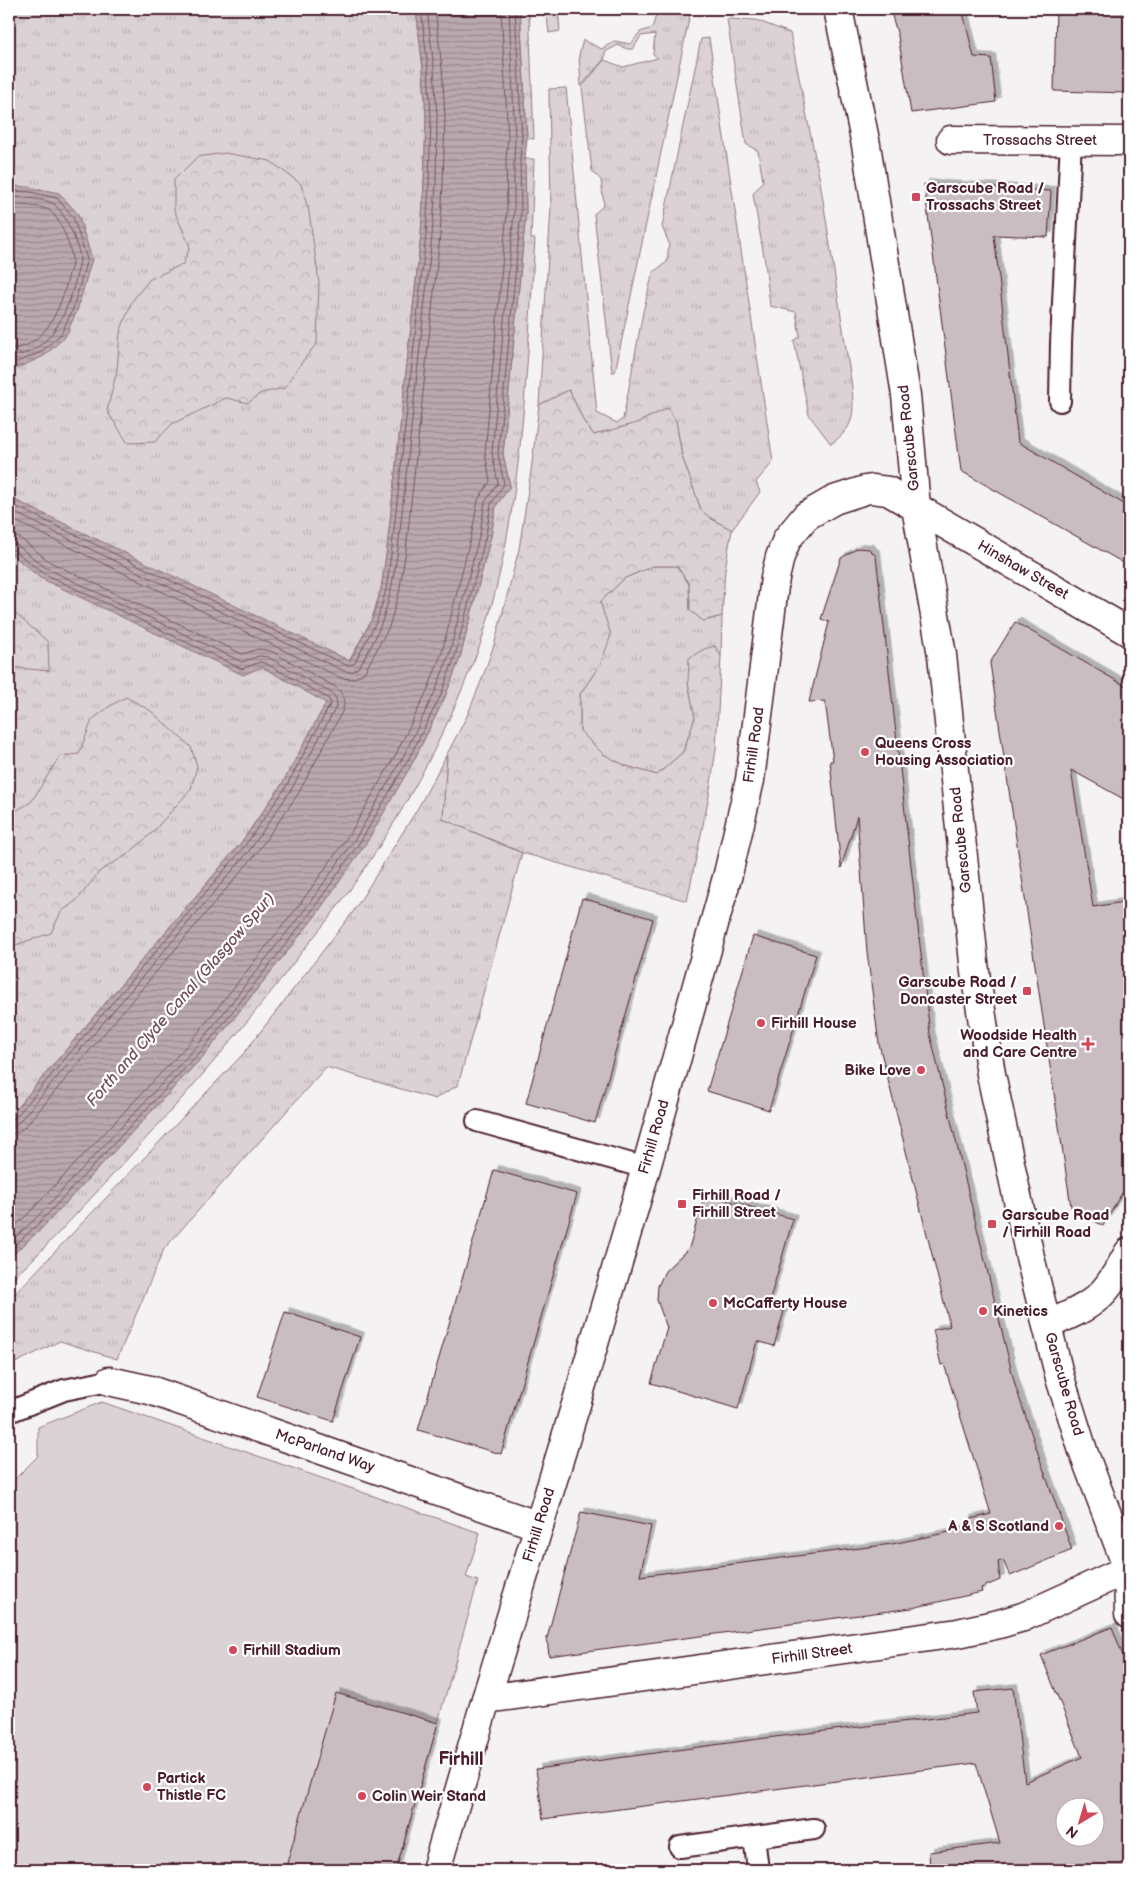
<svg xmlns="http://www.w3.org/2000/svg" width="1138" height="1879" viewBox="0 0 1138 1879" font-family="'Balsamiq Sans',sans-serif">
	<defs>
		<pattern id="grass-tufts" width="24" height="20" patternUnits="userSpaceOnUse" patternTransform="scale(1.25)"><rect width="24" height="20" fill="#dbd2d5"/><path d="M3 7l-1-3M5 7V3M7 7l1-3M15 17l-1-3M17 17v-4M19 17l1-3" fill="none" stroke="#bdb4b7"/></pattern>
		<pattern id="forest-crowns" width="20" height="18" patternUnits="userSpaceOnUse" patternTransform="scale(1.25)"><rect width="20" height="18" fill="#dbd2d5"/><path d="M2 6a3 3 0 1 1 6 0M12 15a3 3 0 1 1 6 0" fill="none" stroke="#bdb4b7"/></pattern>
		<pattern id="water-rules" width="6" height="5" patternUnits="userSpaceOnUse" patternTransform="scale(1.25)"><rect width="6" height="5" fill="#baa9ae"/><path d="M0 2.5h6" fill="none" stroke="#99898e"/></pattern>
		<filter id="shadow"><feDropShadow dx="4.5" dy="-4.5" stdDeviation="0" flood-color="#0004"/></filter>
	</defs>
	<rect width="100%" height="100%" fill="#f4f2f2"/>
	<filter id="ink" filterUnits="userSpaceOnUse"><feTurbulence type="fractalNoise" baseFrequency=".02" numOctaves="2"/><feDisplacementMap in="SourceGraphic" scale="10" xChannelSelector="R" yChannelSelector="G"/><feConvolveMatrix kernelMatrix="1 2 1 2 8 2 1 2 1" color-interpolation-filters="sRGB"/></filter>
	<g filter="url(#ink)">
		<g fill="url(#grass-tufts)" stroke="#927880">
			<path d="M9,9H416L423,69L426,117L424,184L421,234L387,548L381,589L372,619L282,784L240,844L9,1117Z"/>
			<path d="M520,9H529L534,139L527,138Z"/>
			<path d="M546,9H558L560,31L549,33Z"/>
			<path d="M658,9H673L690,14L615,372H612L594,214L604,205L601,180L592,171L582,87L604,60L623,67L658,58L653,54L655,34L641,36L633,49H627L618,45L605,52V58L581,86L579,55L583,40L602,49L614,41L631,44L640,32L652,28Z"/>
			<path d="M727,19L756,20L790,33L820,181L852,387C854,414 855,427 831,444L809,415L794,341L800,336L796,312L770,306L765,262L753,194L763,181L758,151L746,144Z"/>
			<path d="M709,38L773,462L756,482L760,492L732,530L710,518L701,510L682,456L676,421L668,408L637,423L594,435L584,422L569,390L539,405L551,207L549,89L566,88L597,413L617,423L623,419L643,312L653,272L667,262L669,243L662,227L701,39Z"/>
			<path d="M525,159H534L531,239H535C526,374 523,512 481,642C476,657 469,672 463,687C430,767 382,849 329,918C318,932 306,946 295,961C240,1033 180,1102 118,1169C82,1208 47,1246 9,1283V1258L43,1227L207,1052L316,915L413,762L445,697L460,658L491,536L496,506L510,486L503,454L526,212Z"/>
			<path d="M653,566H677L689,584L690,610L703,621L722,616L721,656L714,646L688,682L695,717L683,752L657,775L626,766L603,754L580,731V694L601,663L600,602L625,578Z"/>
			<path d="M447,754L443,819L522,853L458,1085L435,1099L326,1067L164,1249L117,1359L60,1341L9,1366V1300L244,1053L353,912L418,808Z"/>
		</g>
		<g fill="url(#forest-crowns)" stroke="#927880">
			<path d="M225,153L270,161L301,184L309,212L319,282L317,343L299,366L285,388L261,393L248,403L226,398L172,424L155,442L128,443L107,411L117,370L120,332L132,301L150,279L183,264L190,247L174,210V180L197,157Z"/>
			<path d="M569,390L584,422L594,435L637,423L668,408L676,421L682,456L701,510L710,518L732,530L725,569L722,616L703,621L690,610L689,584L677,566H653L625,578L600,602L611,635L601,663L580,694V731L603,754L626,766L657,775L683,752L695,718L688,682L689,658L704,649L715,646L721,656L716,749L709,796L687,901L523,853L443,819L447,754L467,716L482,679L495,642L519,549L531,471L539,405Z"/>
			<path d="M9,608L48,642L49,671L9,667Z"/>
			<path d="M126,697L151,711L191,747L197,766L191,789L151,834L128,854L100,871L77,900L61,912L51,933L9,947V815L31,802L60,756L79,754L92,720L110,706Z"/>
		</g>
		<path fill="#dbd2d5" stroke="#927880" d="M102,1402L480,1533L466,1577L478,1581L396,1870H9V1485L38,1456V1427Z"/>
		<g fill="url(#water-rules)" stroke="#8d727a">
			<path d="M416,9H520L527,138L525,159L526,212L503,454L510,486L496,506L491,536L460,658L445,697L413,762L367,842L316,915L207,1052L43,1227L9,1258V1117L240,844L282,784L326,703L262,667L243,675L40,578L9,552V497L350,661L372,619L381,589L387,548L421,234L424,184L426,117L423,69Z"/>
			<path d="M9,186L30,187L59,193L78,214L92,259L77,311L65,337L44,356L18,368L9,367Z"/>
		</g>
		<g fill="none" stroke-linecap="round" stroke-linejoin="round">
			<g stroke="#77565f" stroke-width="1">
				<path d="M9,191L30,192L57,198L73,217L87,259L73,309L61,334L41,352L17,362H9"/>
				<path d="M9,197C20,198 45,198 54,204C65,213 79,245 80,259C80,265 77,272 76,278C68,311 50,356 9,356"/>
				<path d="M9,205C19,205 42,205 50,211C60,218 71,247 72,259C73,265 69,272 68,278C61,307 45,349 9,349"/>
				<path d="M9,503L346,665L354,664L377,621L386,590L392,548L426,235L429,184L431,116L428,69L421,9"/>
				<path d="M9,510L344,671L351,672L358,668C385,628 391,595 398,549L432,236L436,185L437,116L434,68L427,9"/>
				<path d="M9,518L341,678L352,679L364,673L389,627L399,593L406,550L440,236L443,185L445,116L442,68L435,9"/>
				<path d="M9,535L20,538L50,562L242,654L259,649L271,651L337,688C344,695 346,703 342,712L298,794L255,855L25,1127L18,1132L9,1134"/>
				<path d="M9,543L17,545L46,568L242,662L259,656L268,657L331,693C337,697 338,703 335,709L291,790L249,851L19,1122L15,1125L9,1126"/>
				<path d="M9,549L14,550L43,573L242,669L260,662L265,663L328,698L331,703L286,787L244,847L15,1118L9,1120"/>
				<path d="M9,1232L29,1213L192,1040L300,904L351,832L396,754L428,689L442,652L472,532L478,500L490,481L485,453L507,211L506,159L508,138L501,9"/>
				<path d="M9,1243L35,1219L198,1045L306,908L357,836L403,757L435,692L449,655L480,533L485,502L498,483L492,453L514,212V159L515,138L509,9"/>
				<path d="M9,1251L39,1223L203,1049L311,912L362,839L408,760L441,695L455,656L486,535L491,504L504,484L498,454L521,212L520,159L522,138L515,9"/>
			</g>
		</g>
		<g fill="#cabdc1" stroke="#4a1f2b" fill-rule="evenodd" filter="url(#shadow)">
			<path d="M890,9H962L974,57L991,58L996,102L911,113L898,36Z"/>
			<path d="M1056,9H1129V93L1054,91Z"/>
			<path d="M924,184L1051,191L1048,237L994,235L1018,442L1129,507V566L961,471Z"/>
			<path d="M858,548L869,549L876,556L930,1034L1015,1385L1044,1471L1072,1550L1010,1576L1003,1560L998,1562L1000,1580L981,1588L982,1592L912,1608L549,1656L547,1638L581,1512L651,1526L640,1576L892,1544L969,1528L967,1520L991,1514L944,1364L941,1365L933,1330L950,1326L879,1044L867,952L857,816L841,868L830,761H833L825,701L809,702L829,622L821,619L841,558Z"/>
			<path d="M1015,622L1129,688V802L1071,770L1093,907L1129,901V1181L1103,1226L1071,1207L990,663Z"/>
			<path d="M582,898L653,919L595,1123L526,1103Z"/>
			<path d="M753,936L816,955L769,1110L707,1091Z"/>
			<path d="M494,1170L577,1194L501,1454L418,1430Z"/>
			<path d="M705,1194L793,1219L768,1306L784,1311L774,1346L757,1341L738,1409L651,1383L667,1328L657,1300L658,1286L665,1271L689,1248Z"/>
			<path d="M285,1312L360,1337L333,1421L257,1397Z"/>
			<path d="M1112,1627L1129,1671V1870H930L929,1852L1000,1843L976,1763L543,1819L536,1769L766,1738L977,1713L974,1692L1013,1688L1025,1782L1082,1757L1041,1655ZM1066,1806H1096V1836H1066Z"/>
			<path d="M336,1693L438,1723L396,1870H285Z"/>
		</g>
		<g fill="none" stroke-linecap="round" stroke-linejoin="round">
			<defs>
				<g id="service">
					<path d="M1060,401L1061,343L1071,140"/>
					<path d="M477,1121L646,1168"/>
					<path d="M9,1412L64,1390L109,1381"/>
					<path d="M754,1837L758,1870"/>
					<path d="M680,1847L814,1829"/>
				</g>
				<path id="pedestrian" d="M1023,1617L1128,1569"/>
				<g id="minor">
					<path d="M951,140L1129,141"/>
					<path d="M1047,1325C1064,1317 1084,1310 1098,1297C1112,1285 1120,1267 1129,1252"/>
					<path d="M109,1381L150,1390L539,1526"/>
					<path d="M486,1699L958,1633L999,1624L1023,1617"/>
					<path d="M436,1870L486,1699L577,1401L646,1168L728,874L750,780L775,578L780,557L787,539L806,516L834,500L865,490L872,489L888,491L1129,632"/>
				</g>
				<path id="primary" d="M838,9L866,145L906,395L916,507L942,655L975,972L991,1074L1030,1257L1060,1378L1084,1454L1128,1569L1129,1614"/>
			</defs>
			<use href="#service" stroke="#4a1f2b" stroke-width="24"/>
			<use href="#pedestrian" stroke="#4a1f2b" stroke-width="31"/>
			<use href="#minor" stroke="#4a1f2b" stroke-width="31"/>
			<use href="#primary" stroke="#4a1f2b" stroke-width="31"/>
			<use href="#service" stroke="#fff" stroke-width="20"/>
			<use href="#pedestrian" stroke="#fff" stroke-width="28"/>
			<use href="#minor" stroke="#fff" stroke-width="28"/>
			<use href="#primary" stroke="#fff" stroke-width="28"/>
		</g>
	</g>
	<g fill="#d1495b" stroke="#fff" stroke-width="2">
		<rect x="911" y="192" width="10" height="10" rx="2.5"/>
		<circle cx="865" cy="752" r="5"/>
		<rect x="1022" y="986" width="10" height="10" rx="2.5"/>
		<circle cx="761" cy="1023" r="5"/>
		<path d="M1085.5 1036.5h5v5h5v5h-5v5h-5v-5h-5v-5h5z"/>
		<circle cx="921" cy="1070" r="5"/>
		<rect x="677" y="1199" width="10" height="10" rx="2.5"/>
		<rect x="987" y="1219" width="10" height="10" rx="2.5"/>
		<circle cx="713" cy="1303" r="5"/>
		<circle cx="983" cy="1311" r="5"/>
		<circle cx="1059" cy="1526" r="5"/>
		<circle cx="233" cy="1650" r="5"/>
		<circle cx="147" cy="1787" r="5"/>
		<circle cx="362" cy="1796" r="5"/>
	</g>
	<g text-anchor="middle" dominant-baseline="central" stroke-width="4.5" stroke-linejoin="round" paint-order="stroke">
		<g font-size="15" fill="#4a1f2b" stroke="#fff">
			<text x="1040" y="140">Trossachs Street</text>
			<text transform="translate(909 438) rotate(-96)">Garscube Road</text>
			<text transform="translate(1023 570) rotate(30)">Hinshaw Street</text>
			<text transform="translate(754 745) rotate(-82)">Firhill Road</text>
			<text transform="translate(961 840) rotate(-96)">Garscube Road</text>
			<text transform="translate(654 1137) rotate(-74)">Firhill Road</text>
			<text transform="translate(1064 1384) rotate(74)">Garscube Road</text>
			<text transform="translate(325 1451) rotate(19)">McParland Way</text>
			<text transform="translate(539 1525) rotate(-73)">Firhill Road</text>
			<text transform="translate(812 1654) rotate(-8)">Firhill Street</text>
		</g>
		<g font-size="15" font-weight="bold" fill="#4a1f2b" stroke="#fff" text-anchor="start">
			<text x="926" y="188">Garscube Road /<tspan x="926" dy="17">Trossachs Street</tspan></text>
			<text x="875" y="743">Queens Cross<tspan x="875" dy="17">Housing Association</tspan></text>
			<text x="1017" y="982" text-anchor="end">Garscube Road /<tspan x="1017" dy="17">Doncaster Street</tspan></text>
			<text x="771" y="1023">Firhill House</text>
			<text x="1077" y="1035" text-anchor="end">Woodside Health<tspan x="1077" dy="17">and Care Centre</tspan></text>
			<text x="911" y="1070" text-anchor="end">Bike Love</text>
			<text x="692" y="1195">Firhill Road /<tspan x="692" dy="17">Firhill Street</tspan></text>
			<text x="1002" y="1215">Garscube Road<tspan x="1002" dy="17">/ Firhill Road</tspan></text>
			<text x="723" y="1303">McCafferty House</text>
			<text x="993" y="1311">Kinetics</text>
			<text x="1049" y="1526" text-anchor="end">A &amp; S Scotland</text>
			<text x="243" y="1650">Firhill Stadium</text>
			<text x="157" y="1778">Partick<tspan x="157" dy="17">Thistle FC</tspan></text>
			<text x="372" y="1796">Colin Weir Stand</text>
		</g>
		<g font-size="16" font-style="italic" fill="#714f59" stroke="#fff">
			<text transform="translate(181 1000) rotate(-49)">Forth and Clyde Canal (Glasgow Spur)</text>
		</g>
		<g font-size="18" font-weight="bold" fill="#4a1f2b" stroke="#fff">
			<text x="461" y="1759">Firhill</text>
		</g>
	</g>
	<rect width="1138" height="1879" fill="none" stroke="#fff" stroke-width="30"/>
	<rect x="15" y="15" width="1108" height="1849" fill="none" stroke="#4a1f2b" stroke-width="2" filter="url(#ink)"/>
	<g transform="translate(1080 1822) rotate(218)"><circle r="24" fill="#ffffff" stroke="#b7a5aa"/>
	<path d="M0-4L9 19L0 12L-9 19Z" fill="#d1495b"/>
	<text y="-8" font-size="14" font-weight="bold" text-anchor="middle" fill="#4a1f2b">N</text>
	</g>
</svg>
